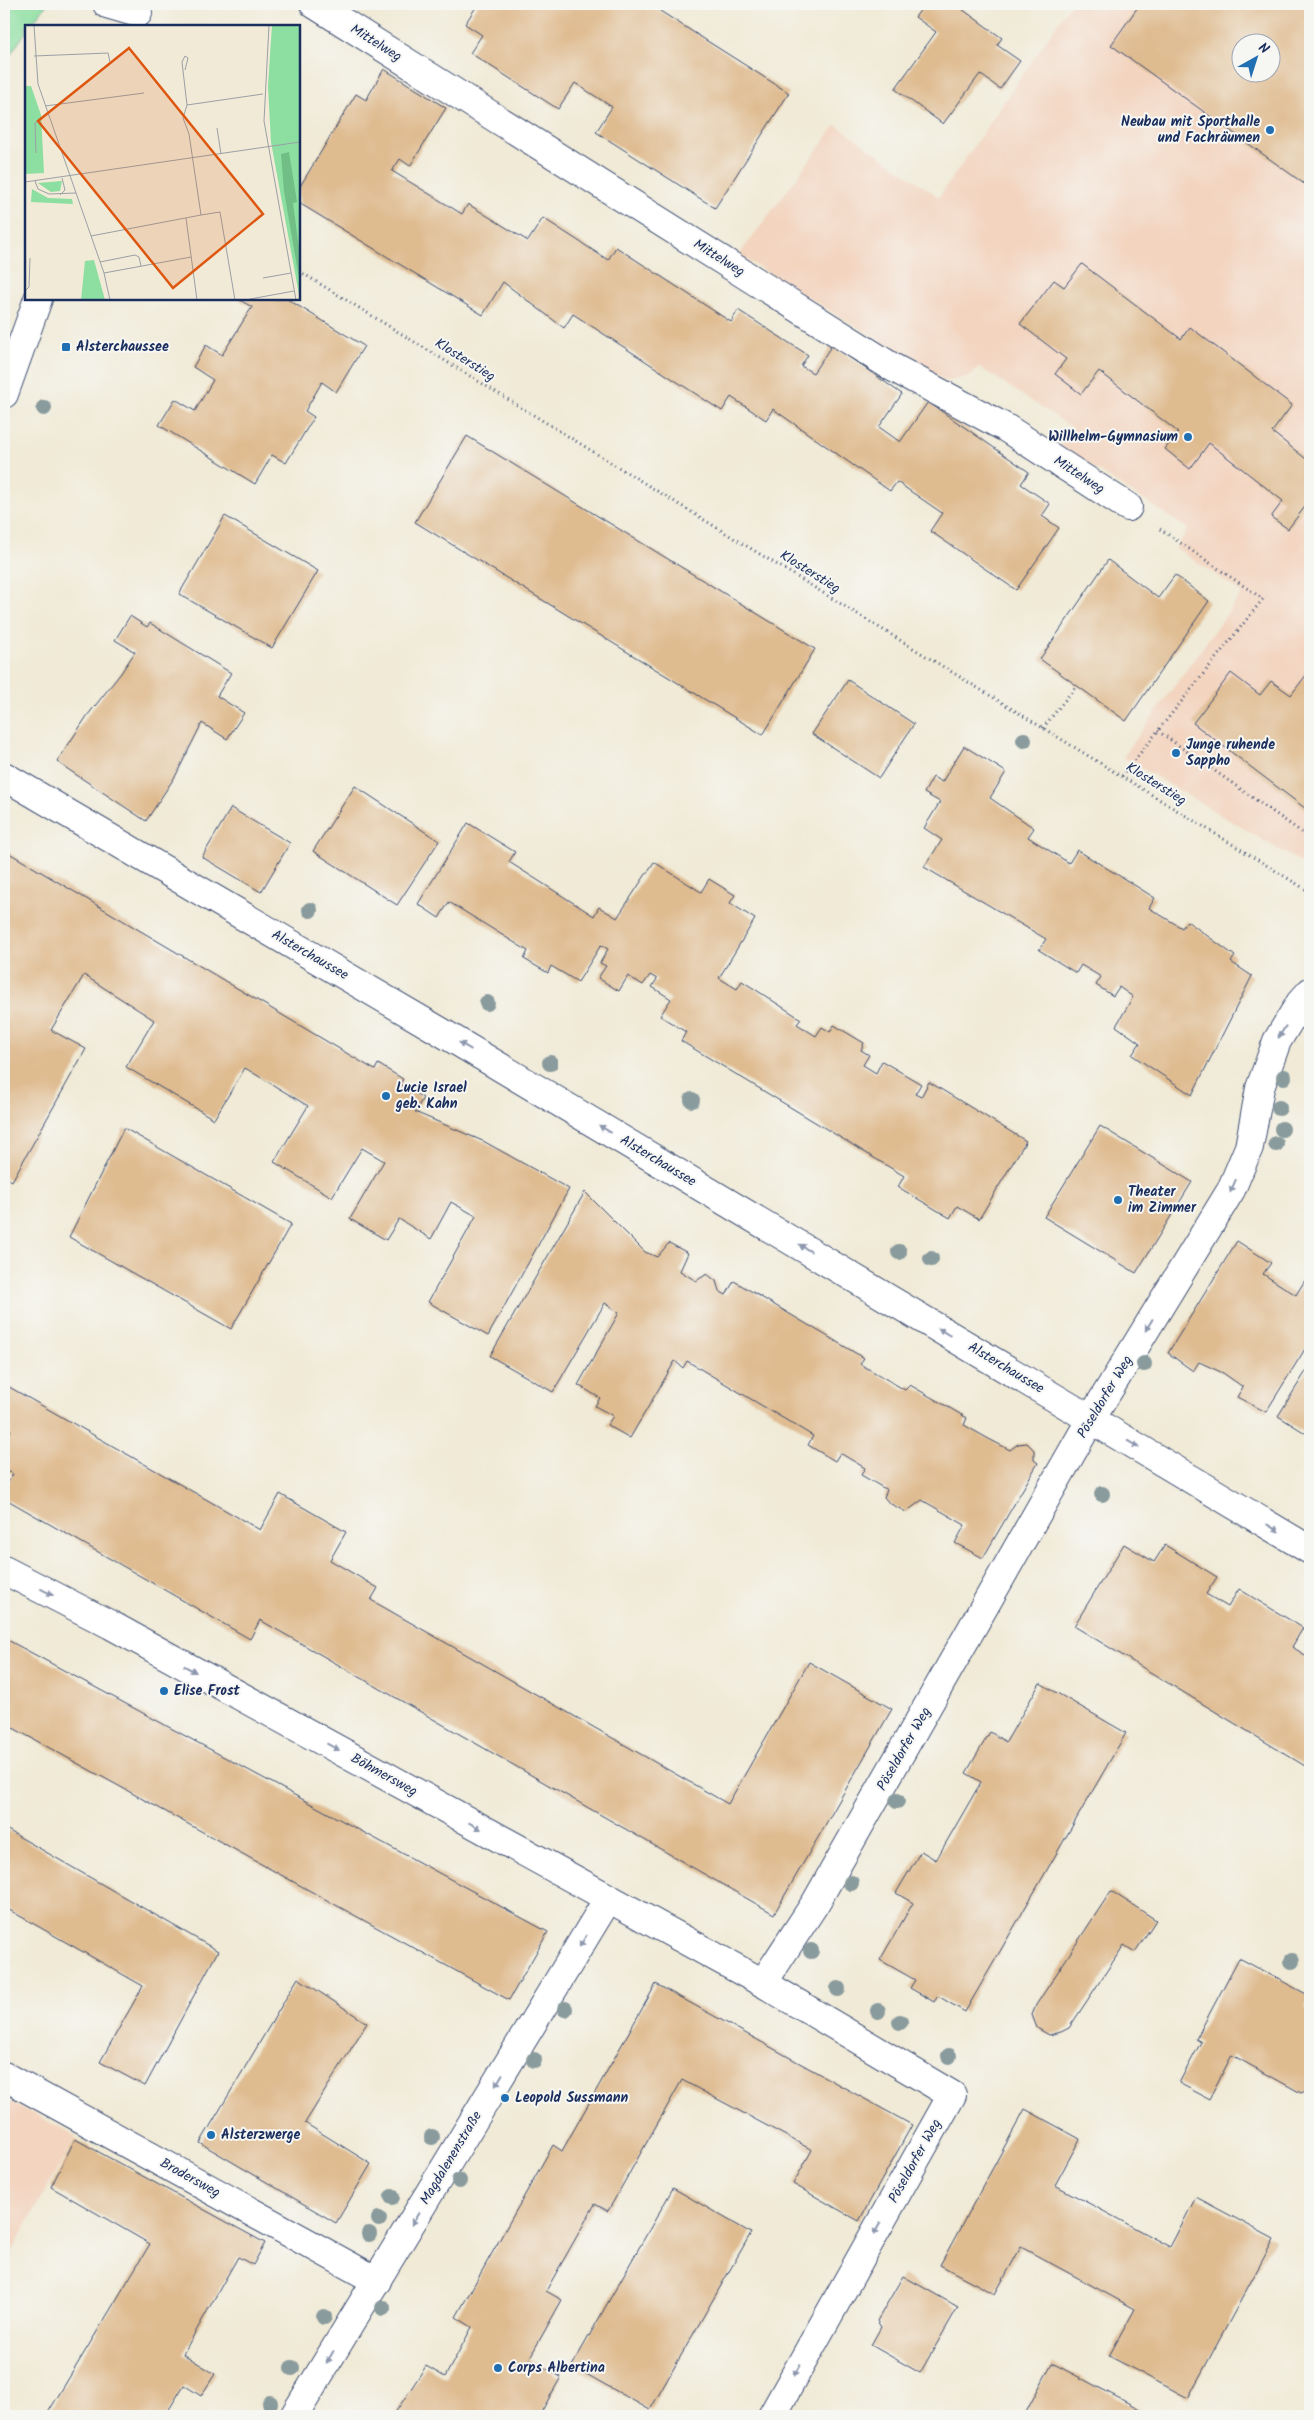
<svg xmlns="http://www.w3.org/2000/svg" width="1314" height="2420" viewBox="0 0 1314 2420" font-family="Kalam,sans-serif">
	<rect width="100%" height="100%" fill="#f6f6f2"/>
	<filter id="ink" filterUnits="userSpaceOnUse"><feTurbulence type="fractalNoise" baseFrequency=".02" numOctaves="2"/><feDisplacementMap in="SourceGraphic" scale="10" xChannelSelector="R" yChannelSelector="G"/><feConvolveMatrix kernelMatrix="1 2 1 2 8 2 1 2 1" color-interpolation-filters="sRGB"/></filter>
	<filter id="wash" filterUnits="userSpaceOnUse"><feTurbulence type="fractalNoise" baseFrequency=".0096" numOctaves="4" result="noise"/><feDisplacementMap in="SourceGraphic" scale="20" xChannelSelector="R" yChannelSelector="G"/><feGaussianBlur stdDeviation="1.12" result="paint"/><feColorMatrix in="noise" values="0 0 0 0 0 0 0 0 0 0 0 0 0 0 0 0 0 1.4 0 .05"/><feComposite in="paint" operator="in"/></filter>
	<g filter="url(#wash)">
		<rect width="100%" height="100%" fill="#f0ead6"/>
		<g fill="#f3d4bf" fill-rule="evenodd">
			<path d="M1071,4H1310V868L1123,757L1242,593L1176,548L1188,529L1060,446L1073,428L979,367L969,377L946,381L739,255L836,125L939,197ZM1242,42H1272V72H1242Z"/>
			<path d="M4,2099L76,2136L4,2265Z"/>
		</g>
		<path fill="#8cdfa0" stroke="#54877f" d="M4,4H47L30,26H26V32L4,63Z"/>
		<g id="blocks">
			<g fill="#dfbb90" fill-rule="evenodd">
				<path d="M478,4H649L789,93L715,208L596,132L612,107L575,83L558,109L470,53L482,35L465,24Z"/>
				<path d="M925,4H955L1002,38L997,45L1020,61L1000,89L980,74L943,124L895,89L936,32L915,17Z"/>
				<path d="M1140,4H1310V188L1111,45ZM1242,42H1272V72H1242Z"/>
				<path d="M384,69L446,108L410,166L400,159L392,171L462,214L468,204L528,241L543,218L608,260L616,247L731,322L738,310L808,355L801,366L813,373L832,345L902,394L879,427L900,442L928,402L1029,472L1021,484L1050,504L1042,516L1059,528L1016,590L930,531L942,513L897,482L890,491L773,409L766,420L731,397L722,411L573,314L564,328L503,282L483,315L299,203V188L356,94L366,100Z"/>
				<path d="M1082,264L1181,339L1190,327L1292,405L1272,432L1310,462V507L1307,504L1288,529L1271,517L1283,501L1209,443L1190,469L1165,449L1178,432L1099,371L1081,394L1055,374L1066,359L1020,324L1054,280L1064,287Z"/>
				<path d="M238,299H287L364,346L336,392L322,382L305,411L314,417L286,463L272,455L255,484L159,425L175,399L195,411L213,380L193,367L206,345L222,355L252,307Z"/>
				<path d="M467,436L815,649L763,735L415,522Z"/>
				<path d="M225,516L318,571L272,648L179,594Z"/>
				<path d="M1108,560L1158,598L1175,575L1209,601L1126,721L1040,659Z"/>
				<path d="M130,616L147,627L150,623L231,673L217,696L244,713L227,739L202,723L176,775L146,821L57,762L87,716L121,673L135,652L115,640Z"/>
				<path d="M1310,670V812L1193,723L1231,673L1260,695L1271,681L1291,695Z"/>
				<path d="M848,680L914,724L879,778L812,734Z"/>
				<path d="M964,746L1006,772L990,798L1034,828L1028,837L1069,863L1077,850L1131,883L1155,898L1149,908L1182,928L1187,921L1235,956L1231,962L1252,976L1192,1095L1132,1055L1140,1043L1116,1026L1133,997L1119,987L1113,996L1096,985L1101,977L1081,965L1076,973L1039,950L1046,939L924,867L942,840L924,828L940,802L924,793L933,777L942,782Z"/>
				<path d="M355,786L439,841L397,905L313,851Z"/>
				<path d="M231,808L290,843L261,892L202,857Z"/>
				<path d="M468,823L515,852L509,862L594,916L599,907L617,918L654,862L701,892L709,879L735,895L730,903L755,919L719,978L737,989L742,981L801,1019L797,1024L816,1036L822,1027L830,1032L834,1025L864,1043L861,1050L869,1055L863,1065L876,1073L882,1061L921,1084L915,1094L921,1097L929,1082L1026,1141L979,1219L957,1206L950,1218L898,1187L904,1176L681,1041L686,1032L660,1016L671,999L652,987L657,979L650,975L643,985L628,976L619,991L598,978L606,966L600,963L608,949L601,945L578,982L551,966L548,973L524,959L528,951L449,902L439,918L418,904Z"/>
				<path d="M4,850L375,1070L378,1064L403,1079L400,1084L423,1098L415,1112L485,1142L569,1189L488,1336L428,1302L476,1216L451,1202L431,1239L399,1219L386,1240L350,1219L384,1161L362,1148L332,1197L274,1162L308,1106L245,1068L214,1119L126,1067L154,1020L84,975L51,1030L86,1049L12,1181L4,1176Z"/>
				<path d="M1100,1126L1192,1182L1136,1273L1044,1217Z"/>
				<path d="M124,1128L291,1224L231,1329L69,1237Z"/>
				<path d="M585,1192L645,1252L657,1257L669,1243L688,1253L680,1271L696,1281L707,1274L716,1281L719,1291L726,1295L734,1281L864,1358L860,1364L905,1390L910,1385L967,1418L964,1425L987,1438L1010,1450L1018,1444L1027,1443L1034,1450V1460L1038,1463L983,1558L955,1543L965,1525L922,1500L906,1512L889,1503L884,1497L887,1490L861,1475L865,1468L840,1453L835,1461L808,1445L813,1436L687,1361L683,1368L675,1361L630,1438L607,1425L613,1416L595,1406L600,1398L578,1385L619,1313L605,1303L553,1392L490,1356Z"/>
				<path d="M1237,1241L1271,1263L1263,1274L1296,1295L1307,1277L1310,1279V1341L1266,1412L1237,1397L1243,1387L1223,1373L1199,1362L1193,1371L1168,1353Z"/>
				<path d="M1310,1365V1436L1278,1416Z"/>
				<path d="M4,1384L260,1530L280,1494L346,1532L330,1560L378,1588L371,1600L728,1804L809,1662L892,1709L774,1914L260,1620L250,1639L4,1498V1490L13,1474L4,1469V1443L11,1430L4,1426Z"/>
				<path d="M1124,1544L1154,1562L1165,1545L1217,1577L1206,1594L1228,1607L1239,1589L1303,1628L1292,1647L1310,1658V1769L1074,1626Z"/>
				<path d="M4,1638L548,1932L509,2000L4,1723Z"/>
				<path d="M1040,1683L1126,1733L965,2012L938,1996L934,2002L910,1988L915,1980L880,1960L913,1903L896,1893L921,1851L936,1860L981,1782L966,1773L990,1732L1006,1742Z"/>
				<path d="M4,1828L218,1951L145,2086L100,2062L143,1986L4,1907Z"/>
				<path d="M1111,1891L1156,1920L1135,1952L1124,1945L1069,2028L1061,2032L1049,2035L1037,2028L1032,2015L1036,2005Z"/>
				<path d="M1239,1958L1310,1996L1305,2008L1310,2011V2089L1301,2093L1232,2055L1209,2099L1179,2083L1201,2042L1196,2039Z"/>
				<path d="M298,1978L367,2023L305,2123L371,2164L336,2223L200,2143Z"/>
				<path d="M656,1984L912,2125L859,2221L793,2184L812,2150L682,2080L608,2211L595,2204L546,2291L562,2300L529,2359L561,2377L539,2416H393L426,2366L445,2377L472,2327L456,2317L553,2145L562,2151Z"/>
				<path d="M1025,2109L1080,2139L1055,2185L1170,2247L1196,2197L1274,2239L1188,2398L1109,2356L1135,2309L1021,2247L995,2294L940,2265Z"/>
				<path d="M75,2139L265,2243L253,2265L238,2257L183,2354L215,2374L201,2396L184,2385L165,2416H46L150,2244L51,2187Z"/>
				<path d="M673,2188L751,2233L650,2410L572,2366Z"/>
				<path d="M903,2276L958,2307L920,2373L871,2345L881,2327L877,2321Z"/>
				<path d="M1052,2363L1153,2416H1024Z"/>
			</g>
		</g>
	</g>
	<g filter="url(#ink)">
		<use href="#blocks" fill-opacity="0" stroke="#3b4b70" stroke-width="1"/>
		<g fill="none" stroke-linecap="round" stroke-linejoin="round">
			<defs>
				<g id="minor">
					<path d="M107,4L138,13"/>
					<path d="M314,4L892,367L1006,428L1128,507"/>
					<path d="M4,394L38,299"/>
					<path d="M4,776L438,1030L1310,1550"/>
					<path d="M4,1570L111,1625L763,1983"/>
					<path d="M4,2076L377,2281"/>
					<path d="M294,2416L608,1899"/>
					<path d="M772,2416L952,2095L763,1983L816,1902L1091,1419L1231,1190L1249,1147L1260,1088L1277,1041L1300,1003L1310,992"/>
				</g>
			</defs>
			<use href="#minor" stroke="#3b4b70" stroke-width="30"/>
			<g stroke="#3b4b70" stroke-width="3" stroke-dasharray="1 4" stroke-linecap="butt">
				<path d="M299,271L1310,892"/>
				<path d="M1043,728L1076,686"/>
				<path d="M1158,731L1310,838"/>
				<path d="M1122,776L1263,599L1157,527"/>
			</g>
			<use href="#minor" stroke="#fff" stroke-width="28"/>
		</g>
		<g fill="#8a9b9d">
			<circle cx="44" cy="408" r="8"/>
			<circle cx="1024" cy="740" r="8"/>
			<circle cx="310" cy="910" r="8"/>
			<circle cx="487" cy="1003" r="8"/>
			<circle cx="550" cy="1063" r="8"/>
			<circle cx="1284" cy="1077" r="8"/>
			<circle cx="692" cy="1100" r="8"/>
			<circle cx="1279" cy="1108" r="8"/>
			<circle cx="1282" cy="1129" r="8"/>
			<circle cx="1276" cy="1144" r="8"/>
			<circle cx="899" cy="1252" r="8"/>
			<circle cx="931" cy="1259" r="8"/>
			<circle cx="1144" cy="1364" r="8"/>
			<circle cx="1102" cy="1494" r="8"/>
			<circle cx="897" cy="1801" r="8"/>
			<circle cx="851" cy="1883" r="8"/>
			<circle cx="811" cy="1951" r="8"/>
			<circle cx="1292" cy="1961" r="8"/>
			<circle cx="838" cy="1989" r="8"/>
			<circle cx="565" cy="2009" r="8"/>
			<circle cx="878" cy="2011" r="8"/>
			<circle cx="900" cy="2022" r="8"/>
			<circle cx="949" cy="2056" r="8"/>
			<circle cx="534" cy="2060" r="8"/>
			<circle cx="432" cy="2137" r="8"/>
			<circle cx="459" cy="2181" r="8"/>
			<circle cx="392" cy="2197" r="8"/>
			<circle cx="379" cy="2219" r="8"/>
			<circle cx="369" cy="2234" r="8"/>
			<circle cx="383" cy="2308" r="8"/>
			<circle cx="324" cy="2317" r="8"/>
			<circle cx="292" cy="2368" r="8"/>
			<circle cx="270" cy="2403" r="8"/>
		</g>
		<defs><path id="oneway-solid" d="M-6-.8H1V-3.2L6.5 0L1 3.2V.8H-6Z" transform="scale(1.25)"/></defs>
		<g fill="#8d97ae">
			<use href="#oneway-solid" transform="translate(1282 1032) rotate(122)"/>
			<use href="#oneway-solid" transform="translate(465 1046) rotate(-149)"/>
			<use href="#oneway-solid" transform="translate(605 1129) rotate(-149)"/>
			<use href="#oneway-solid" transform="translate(1233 1186) rotate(114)"/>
			<use href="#oneway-solid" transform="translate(805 1248) rotate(-149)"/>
			<use href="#oneway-solid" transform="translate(1149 1325) rotate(121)"/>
			<use href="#oneway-solid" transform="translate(944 1332) rotate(-149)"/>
			<use href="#oneway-solid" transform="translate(1133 1444) rotate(31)"/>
			<use href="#oneway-solid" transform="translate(1273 1528) rotate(31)"/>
			<use href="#oneway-solid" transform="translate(47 1592) rotate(27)"/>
			<use href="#oneway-solid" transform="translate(190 1669) rotate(29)"/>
			<use href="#oneway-solid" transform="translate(333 1747) rotate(29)"/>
			<use href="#oneway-solid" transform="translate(475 1826) rotate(29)"/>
			<use href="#oneway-solid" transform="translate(583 1941) rotate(121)"/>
			<use href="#oneway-solid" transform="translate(499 2080) rotate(121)"/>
			<use href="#oneway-solid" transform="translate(415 2219) rotate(121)"/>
			<use href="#oneway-solid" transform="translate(877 2229) rotate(119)"/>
			<use href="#oneway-solid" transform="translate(330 2357) rotate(121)"/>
			<use href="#oneway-solid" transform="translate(797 2370) rotate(119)"/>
		</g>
	</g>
	<g fill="#1f6fb2" stroke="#f6f6f2" stroke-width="2">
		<circle cx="1270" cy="130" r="5"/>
		<rect x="61" y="342" width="10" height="10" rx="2.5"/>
		<circle cx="1188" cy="437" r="5"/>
		<circle cx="1176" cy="753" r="5"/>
		<circle cx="386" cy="1096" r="5"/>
		<circle cx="1118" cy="1200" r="5"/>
		<circle cx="164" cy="1691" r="5"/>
		<circle cx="505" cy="2098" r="5"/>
		<circle cx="211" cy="2135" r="5"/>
		<circle cx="498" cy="2368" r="5"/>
	</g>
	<g text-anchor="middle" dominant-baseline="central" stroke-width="4" stroke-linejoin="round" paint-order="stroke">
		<g font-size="14" fill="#1b2f5e" stroke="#f6f6f2">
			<text transform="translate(376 43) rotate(32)">Mittelweg</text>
			<text transform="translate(719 258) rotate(32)">Mittelweg</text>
			<text transform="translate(465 360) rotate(32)">Klosterstieg</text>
			<text transform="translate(1079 475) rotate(33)">Mittelweg</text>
			<text transform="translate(810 572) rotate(32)">Klosterstieg</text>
			<text transform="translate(1156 784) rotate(32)">Klosterstieg</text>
			<text transform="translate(310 955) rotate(30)">Alsterchaussee</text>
			<text transform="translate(658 1161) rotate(31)">Alsterchaussee</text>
			<text transform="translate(1006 1368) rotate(31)">Alsterchaussee</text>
			<text transform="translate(1105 1397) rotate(-59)">Pöseldorfer Weg</text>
			<text transform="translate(904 1749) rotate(-60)">Pöseldorfer Weg</text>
			<text transform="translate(384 1775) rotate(29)">Böhmersweg</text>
			<text transform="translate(451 2158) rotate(-59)">Magdalenenstraße</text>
			<text transform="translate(915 2161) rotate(-61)">Pöseldorfer Weg</text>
			<text transform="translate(190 2178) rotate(29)">Brodersweg</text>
		</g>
		<g font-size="14" font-weight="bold" fill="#1b2f5e" stroke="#f6f6f2" text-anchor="start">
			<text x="1260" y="122" text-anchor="end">Neubau mit Sporthalle<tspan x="1260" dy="16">und Fachräumen</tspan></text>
			<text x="76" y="347">Alsterchaussee</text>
			<text x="1178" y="437" text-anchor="end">Willhelm-Gymnasium</text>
			<text x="1186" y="745">Junge ruhende<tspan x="1186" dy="16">Sappho</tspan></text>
			<text x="396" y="1088">Lucie Israel<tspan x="396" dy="16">geb. Kahn</tspan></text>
			<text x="1128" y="1192">Theater<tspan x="1128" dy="16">im Zimmer</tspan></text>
			<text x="174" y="1691">Elise Frost</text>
			<text x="515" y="2098">Leopold Sussmann</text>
			<text x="221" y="2135">Alsterzwerge</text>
			<text x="508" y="2368">Corps Albertina</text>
		</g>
	</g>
	<g transform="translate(25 25)">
		<rect width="275" height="275" fill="#f0ead6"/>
		<path d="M247,0H275V275L246,117L243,61ZM37,156L35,166L26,167L13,158ZM7,164L23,173L47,174L48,179L6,177ZM69,235L80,275H56L60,236Z" fill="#8cdfa0"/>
		<path d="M264,127L272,177L268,178L275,231V259L259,166L256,129Z" fill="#71be86"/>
		<path d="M0,61H6L16,90L19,148L0,149Z" fill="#8cdfa0"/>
		<path fill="none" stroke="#9b9fa6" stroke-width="1" d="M9,0L13,59L79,248L85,275M244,0L239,96L271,275M9,31L83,28L85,37M160,45L163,33L160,31L157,37L162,80M162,80L158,93L164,109L176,190L195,187L210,275M162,80L238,69M20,81L119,68M192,103L196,129M11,128L10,98L23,89M10,156L13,164L24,169L51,168M0,157L275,117M35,170L40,165L37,153M161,193L172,275M66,211L176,190M75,237L110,230L114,232L116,241M79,248L166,232M238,253L266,248M0,266L4,262L5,233M220,275L269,266"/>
		<path fill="#de5710" fill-opacity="0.15" stroke="#de5710" stroke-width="2.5" d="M104,23L238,189L148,263L13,96Z"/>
		<rect width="275" height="275" fill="none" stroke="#1b2f5e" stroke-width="2.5"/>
	</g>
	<rect width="1314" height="2420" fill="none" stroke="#f6f6f2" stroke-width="20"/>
	<g transform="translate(1256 58) rotate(39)"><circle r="24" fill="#f6f6f2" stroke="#9ea6b7"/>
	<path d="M0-4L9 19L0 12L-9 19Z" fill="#1f6fb2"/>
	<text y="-8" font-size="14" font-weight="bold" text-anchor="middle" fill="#1b2f5e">N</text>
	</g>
</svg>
